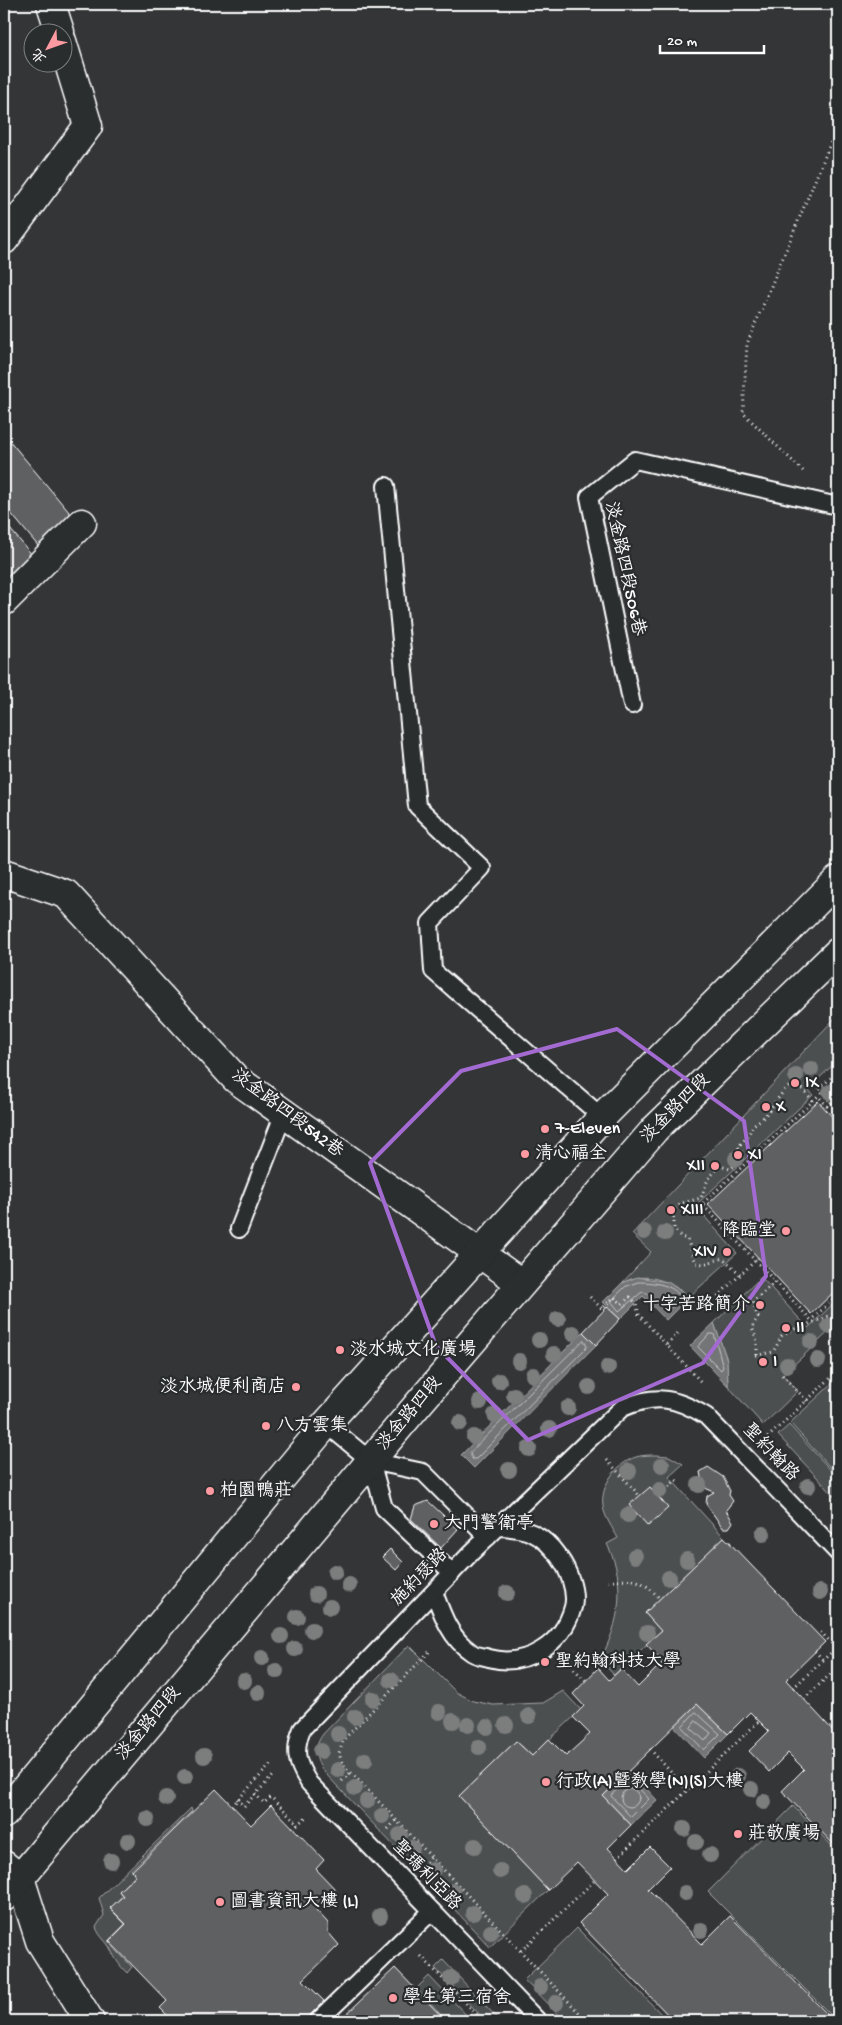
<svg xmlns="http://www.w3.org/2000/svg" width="842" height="2025" viewBox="0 0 842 2025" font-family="'Gochi Hand','LXGW WenKai TC',sans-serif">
	<rect width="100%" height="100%" fill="#333536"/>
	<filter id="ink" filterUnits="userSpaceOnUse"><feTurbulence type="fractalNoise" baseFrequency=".02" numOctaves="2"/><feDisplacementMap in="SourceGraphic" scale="10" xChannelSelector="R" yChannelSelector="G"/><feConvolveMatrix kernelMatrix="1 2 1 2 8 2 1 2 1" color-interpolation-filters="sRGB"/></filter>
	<g filter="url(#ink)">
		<g fill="#4c4f50" stroke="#a6a7a8">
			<path d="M838,1015V1060L808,1089L813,1095L695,1206L737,1253L689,1297C671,1281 645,1270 622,1283L651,1252L632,1234Z"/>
			<path d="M761,1277L808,1328L834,1303L838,1308V1323L783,1375L798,1391L763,1425L728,1386L727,1360L714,1323Z"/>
			<path d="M838,1378V1476L790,1423Z"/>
			<path d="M789,1425L838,1478V1500L778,1435Z"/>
			<path d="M656,1455L669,1456L683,1464L669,1477L724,1537L645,1613L661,1631L614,1675L600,1660C620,1623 627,1583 607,1544L618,1538C613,1529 604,1516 603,1506C600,1485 617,1463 636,1457C642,1455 650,1455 656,1455Z"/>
			<path d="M409,1645L456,1692L473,1701L493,1705L543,1703L563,1691L581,1710L532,1756L516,1741L459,1796L548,1890L490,1947L322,1770C314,1756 314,1747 323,1734Z"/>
			<path d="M793,1806L838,1852L837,2021L708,1892Z"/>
			<path d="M191,1808L192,1811L131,1870L135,1875L119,1891L122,1896L110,1909L125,1924L108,1941L132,1967L127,1973C119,1965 116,1960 111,1950C107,1941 99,1937 96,1927L104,1915L99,1898Z"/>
			<path d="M577,1928L668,2021H564L524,1980Z"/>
			<path d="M443,1960L500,2021H486L435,1968Z"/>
			<path d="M429,1976L472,2021H447L416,1989Z"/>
		</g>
		<g fill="#737576" stroke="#abacad">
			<path d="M637,1277L668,1282L689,1297L666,1320L643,1296L620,1319L603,1302L622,1283Z"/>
			<path d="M714,1323L727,1360L728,1386L690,1346Z"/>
			<path d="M583,1332L596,1345L474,1468L461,1455Z"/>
			<path d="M697,1704L728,1734L704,1758L674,1726Z"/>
			<path d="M629,1770L657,1800L631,1825L603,1796Z"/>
		</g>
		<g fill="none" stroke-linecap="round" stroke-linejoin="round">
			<g stroke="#c7c8c8" stroke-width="1">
				<path d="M638,1282C652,1282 674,1284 681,1298L666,1312L647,1293L642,1292L619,1311L611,1301L625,1287Z"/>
				<path d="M710,1334H714L723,1367L721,1370L698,1347Z"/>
				<path d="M584,1340L587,1347L476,1459H472L470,1453Z"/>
				<path d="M696,1712L720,1734L704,1750L682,1727Z"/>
				<path d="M696,1721L711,1733L705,1741L691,1728Z"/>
				<path d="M629,1778L649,1799L631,1817L611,1796Z"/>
				<circle cx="630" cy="1798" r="9"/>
			</g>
		</g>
		<g fill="#5f6162" stroke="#fff">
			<path d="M4,434L74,518L39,547L4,505Z"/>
			<path d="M4,522L33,556L4,581Z"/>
			<path d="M838,1077V1098L828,1087Z"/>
			<path d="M818,1101L838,1123V1288L811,1314L708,1204Z"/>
			<path d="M607,1307L620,1319L596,1345L583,1332Z"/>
			<path d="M708,1467L723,1477L730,1491L729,1495L733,1501L726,1510L733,1522L729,1528H723L706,1504L707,1496L714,1492L703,1487L700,1472Z"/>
			<path d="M650,1487L668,1508L648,1526L629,1505Z"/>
			<path d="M428,1501L458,1529L441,1548L411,1519L415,1506Z"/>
			<path d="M724,1537L825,1642L786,1680L838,1736V1849L782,1791L804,1769L788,1753L769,1772L749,1751L769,1731L750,1712L728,1734L697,1704L603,1796L631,1825L608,1848L628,1869L650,1847L670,1867L648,1889L702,1944L730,1916L834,2021H674L579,1923L608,1894L577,1862L548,1890L459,1796L516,1741L532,1756L549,1739L566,1756L590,1734L573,1717L584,1706L573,1694L598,1668L609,1680L621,1669L638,1687L663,1662L646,1644L661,1631L645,1613Z"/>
			<path d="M390,1549L403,1562L396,1570L382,1557Z"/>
			<path d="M216,1789L251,1825L271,1805L324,1860L316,1869L336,1890L316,1910L328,1923V1932L339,1945L303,1980L324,2001L304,2021H173L160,2008L167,2001L109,1941L126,1924L110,1908L123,1896L119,1891L136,1875L132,1871Z"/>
			<path d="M395,1968L446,2021H339Z"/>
		</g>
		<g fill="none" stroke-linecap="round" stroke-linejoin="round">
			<defs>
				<g id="lane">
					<path d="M386,486L417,806L482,868L430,923L433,971L602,1117"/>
					<path d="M632,705L589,497L635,460L838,506"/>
					<path d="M239,1229L284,1113"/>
					<path d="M326,1424L371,1461L423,1472L488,1537"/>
					<path d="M371,1461L384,1508L452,1573"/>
					<path d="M434,1592C442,1614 450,1638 471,1652C475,1656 484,1656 489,1658C526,1668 563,1644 573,1607C577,1591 568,1569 559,1557C542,1533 527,1528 498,1527"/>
					<path d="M318,2021L432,1911"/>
					<path d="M538,2021L309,1783C297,1764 293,1751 302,1729L471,1553L622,1408C656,1394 675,1397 706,1416L838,1553"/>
				</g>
				<g id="street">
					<path d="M51,4L60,32"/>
					<path d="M4,240L88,126L62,41"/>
					<path d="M4,601L82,523"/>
					<path d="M4,873L66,894L236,1079L521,1283"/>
					<path d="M4,1865L20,1878L40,1941L90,2021"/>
				</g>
				<g id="primary">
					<path d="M4,1814L326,1424L602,1117L838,880"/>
					<path d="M4,1897L420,1402L655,1129L838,952"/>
				</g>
			</defs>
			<use href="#lane" stroke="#fff" stroke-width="20"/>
			<use href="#street" stroke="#fff" stroke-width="31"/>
			<use href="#primary" stroke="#fff" stroke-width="31"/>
			<g stroke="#fff" stroke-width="3" stroke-dasharray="1 4" stroke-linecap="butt">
				<path d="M803,471L743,413L747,344L838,125"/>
				<path d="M838,1071L819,1089L838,1110"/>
				<path d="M831,1102L827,1106L818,1096L702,1204L811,1320L838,1295"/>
				<path d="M740,1274L723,1258L704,1264L696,1263L687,1239L681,1237L674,1229V1209L682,1203L701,1198L708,1179L720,1166L730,1169L742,1159L743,1154L738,1147L748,1136L753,1125L764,1117L786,1088C799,1081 806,1093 813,1101"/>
				<path d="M775,1282L754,1301L753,1305L758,1317L752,1327L757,1341V1355L773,1352L782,1336L792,1330L838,1313"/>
				<path d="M590,1297L602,1309L614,1297L622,1304L630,1297L636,1303L639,1315L702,1383"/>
				<path d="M703,1310L758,1258"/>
				<path d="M667,1345L678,1333"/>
				<path d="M782,1375L807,1401"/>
				<path d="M764,1441L838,1371"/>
				<path d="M607,1460L640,1496"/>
				<path d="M658,1497L676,1480L679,1482"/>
				<path d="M730,1543L734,1540"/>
				<path d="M608,1581C634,1577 642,1579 660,1599"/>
				<path d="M815,1651L823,1660"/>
				<path d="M429,1652L344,1739L339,1753L342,1763L587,2021"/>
				<path d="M574,1669L586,1681"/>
				<path d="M793,1688L836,1648L819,1630"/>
				<path d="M804,1699L838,1667"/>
				<path d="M650,1749L687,1790"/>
				<path d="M342,1781L351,1772"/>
				<path d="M255,1794L264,1803L271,1797L298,1824"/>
				<path d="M237,1799L244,1806L275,1774"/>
				<path d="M232,1806L272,1763"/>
				<path d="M293,1828L306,1817"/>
				<path d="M388,1829L396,1820"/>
				<path d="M617,1858L759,1721"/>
				<path d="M423,1866L431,1857"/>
				<path d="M521,1951L595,1880"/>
				<path d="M421,1956L483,2021"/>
			</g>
			<use href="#lane" stroke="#2a2d2e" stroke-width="16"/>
			<use href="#street" stroke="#2a2d2e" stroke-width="28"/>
			<use href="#primary" stroke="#2a2d2e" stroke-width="28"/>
		</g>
		<g fill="#7c7e7e">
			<circle cx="811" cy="1069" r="8"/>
			<circle cx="796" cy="1076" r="8"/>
			<circle cx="830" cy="1092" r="8"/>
			<circle cx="736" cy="1159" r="8"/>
			<circle cx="644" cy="1232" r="8"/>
			<circle cx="665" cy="1233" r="8"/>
			<circle cx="558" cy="1319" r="8"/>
			<circle cx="829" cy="1326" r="8"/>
			<circle cx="573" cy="1333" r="8"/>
			<circle cx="539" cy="1340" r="8"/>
			<circle cx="811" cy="1342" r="8"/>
			<circle cx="554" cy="1354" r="8"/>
			<circle cx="818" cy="1360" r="8"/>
			<circle cx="519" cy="1361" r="8"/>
			<circle cx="787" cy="1365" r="8"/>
			<circle cx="608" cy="1367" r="8"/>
			<circle cx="533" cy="1375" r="8"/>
			<circle cx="499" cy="1381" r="8"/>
			<circle cx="589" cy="1387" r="8"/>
			<circle cx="514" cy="1395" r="8"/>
			<circle cx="480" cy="1402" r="8"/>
			<circle cx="568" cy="1408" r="8"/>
			<circle cx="495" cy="1415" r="8"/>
			<circle cx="460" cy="1423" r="8"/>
			<circle cx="549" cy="1429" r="8"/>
			<circle cx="474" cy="1437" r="8"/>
			<circle cx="529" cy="1449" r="8"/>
			<circle cx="662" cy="1465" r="8"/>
			<circle cx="509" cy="1470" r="8"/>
			<circle cx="629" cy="1471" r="8"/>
			<circle cx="699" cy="1485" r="8"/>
			<circle cx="808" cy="1486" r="8"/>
			<circle cx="660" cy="1490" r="8"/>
			<circle cx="628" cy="1515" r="8"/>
			<circle cx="763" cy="1534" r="8"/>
			<circle cx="635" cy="1556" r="8"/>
			<circle cx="687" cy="1560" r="8"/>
			<circle cx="335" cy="1572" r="8"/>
			<circle cx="669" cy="1578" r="8"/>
			<circle cx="349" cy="1585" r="8"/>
			<circle cx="820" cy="1592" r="8"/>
			<circle cx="507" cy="1593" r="8"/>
			<circle cx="316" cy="1594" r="8"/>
			<circle cx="330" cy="1607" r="8"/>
			<circle cx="297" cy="1617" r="8"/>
			<circle cx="312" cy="1630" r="8"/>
			<circle cx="647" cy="1633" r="8"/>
			<circle cx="281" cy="1636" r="8"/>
			<circle cx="295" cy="1649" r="8"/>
			<circle cx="262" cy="1658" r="8"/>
			<circle cx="276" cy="1671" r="8"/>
			<circle cx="391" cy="1680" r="8"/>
			<circle cx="244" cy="1681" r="8"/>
			<circle cx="258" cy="1693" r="8"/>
			<circle cx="373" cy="1699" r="8"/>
			<circle cx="439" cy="1712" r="8"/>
			<circle cx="529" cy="1716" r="8"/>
			<circle cx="355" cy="1717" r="8"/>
			<circle cx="453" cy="1721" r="8"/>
			<circle cx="468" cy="1725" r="8"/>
			<circle cx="506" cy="1725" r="8"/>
			<circle cx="487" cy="1727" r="8"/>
			<circle cx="338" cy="1734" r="8"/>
			<circle cx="479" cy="1747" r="8"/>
			<circle cx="321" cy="1751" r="8"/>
			<circle cx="204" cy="1756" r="8"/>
			<circle cx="365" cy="1760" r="8"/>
			<circle cx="338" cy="1770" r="8"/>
			<circle cx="738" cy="1776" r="8"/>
			<circle cx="185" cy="1777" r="8"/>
			<circle cx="355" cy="1788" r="8"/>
			<circle cx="751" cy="1789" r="8"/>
			<circle cx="166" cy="1798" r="8"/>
			<circle cx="367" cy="1801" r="8"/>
			<circle cx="764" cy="1802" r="8"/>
			<circle cx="382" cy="1816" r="8"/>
			<circle cx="147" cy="1819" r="8"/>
			<circle cx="684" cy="1829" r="8"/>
			<circle cx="400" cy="1835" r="8"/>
			<circle cx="128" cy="1841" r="8"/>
			<circle cx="696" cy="1842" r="8"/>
			<circle cx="475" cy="1846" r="8"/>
			<circle cx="412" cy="1848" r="8"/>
			<circle cx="710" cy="1855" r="8"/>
			<circle cx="111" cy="1861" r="8"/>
			<circle cx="433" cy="1870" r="8"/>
			<circle cx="500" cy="1871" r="8"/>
			<circle cx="453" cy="1891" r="8"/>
			<circle cx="685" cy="1893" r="8"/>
			<circle cx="525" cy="1896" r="8"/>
			<circle cx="473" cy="1913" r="8"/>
			<circle cx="380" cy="1916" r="8"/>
			<circle cx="701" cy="1930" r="8"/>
			<circle cx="491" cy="1932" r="8"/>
			<circle cx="451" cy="1978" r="8"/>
			<circle cx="540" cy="1987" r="8"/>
			<circle cx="556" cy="2003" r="8"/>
		</g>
	</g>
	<path fill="none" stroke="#a36bd2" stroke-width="4" stroke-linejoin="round" d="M617,1029L744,1121L766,1276L703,1363L528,1440L436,1346L370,1163L461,1071Z"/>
	<g fill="#ff9aa2" stroke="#2a2d2e" stroke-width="2">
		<circle cx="795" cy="1083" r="5"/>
		<circle cx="766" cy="1107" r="5"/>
		<circle cx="545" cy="1129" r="5"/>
		<circle cx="525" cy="1154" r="5"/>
		<circle cx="738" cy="1155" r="5"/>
		<circle cx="715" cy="1166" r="5"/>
		<circle cx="671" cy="1210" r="5"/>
		<circle cx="786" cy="1231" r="5"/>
		<circle cx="727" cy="1252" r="5"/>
		<circle cx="760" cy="1305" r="5"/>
		<circle cx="786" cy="1328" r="5"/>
		<circle cx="340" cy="1350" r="5"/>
		<circle cx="763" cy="1362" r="5"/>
		<circle cx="296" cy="1387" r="5"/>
		<circle cx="266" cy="1426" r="5"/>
		<circle cx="210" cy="1491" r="5"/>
		<circle cx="434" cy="1524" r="5"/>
		<circle cx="545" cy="1662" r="5"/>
		<circle cx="546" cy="1782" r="5"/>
		<circle cx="738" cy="1834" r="5"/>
		<circle cx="220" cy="1902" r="5"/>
		<circle cx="393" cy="1998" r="5"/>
	</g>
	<g text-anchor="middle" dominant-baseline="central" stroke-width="4.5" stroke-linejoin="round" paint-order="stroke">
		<g font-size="18" fill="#fff" stroke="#2a2d2e">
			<text transform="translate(624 569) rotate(78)">淡金路四段506巷</text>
			<text transform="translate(676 1109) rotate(-45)">淡金路四段</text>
			<text transform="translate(287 1114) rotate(37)">淡金路四段542巷</text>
			<text transform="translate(410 1414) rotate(-50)">淡金路四段</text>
			<text transform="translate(770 1453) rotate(46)">聖約翰路</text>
			<text transform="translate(420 1578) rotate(-46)">施約瑟路</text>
			<text transform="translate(149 1724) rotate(-50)">淡金路四段</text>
			<text transform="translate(426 1876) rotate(46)">聖瑪利亞路</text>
		</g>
		<g font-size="18" fill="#fff" stroke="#2a2d2e" text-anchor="start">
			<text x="805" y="1083">IX</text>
			<text x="776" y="1107">X</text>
			<text x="555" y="1129">7-Eleven</text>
			<text x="535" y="1154">清心福全</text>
			<text x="748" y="1155">XI</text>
			<text x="705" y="1166" text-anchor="end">XII</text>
			<text x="681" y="1210">XIII</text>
			<text x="776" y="1231" text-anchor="end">降臨堂</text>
			<text x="717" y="1252" text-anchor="end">XIV</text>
			<text x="750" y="1305" text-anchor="end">十字苦路簡介</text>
			<text x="796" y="1328">II</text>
			<text x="350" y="1350">淡水城文化廣場</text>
			<text x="773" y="1362">I</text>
			<text x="286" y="1387" text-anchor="end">淡水城便利商店</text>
			<text x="276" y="1426">八方雲集</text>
			<text x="220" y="1491">柏園鴨莊</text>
			<text x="444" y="1524">大門警衛亭</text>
			<text x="555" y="1662">聖約翰科技大學</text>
			<text x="556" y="1782">行政(A)暨教學(N)(S)大樓</text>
			<text x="748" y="1834">莊敬廣場</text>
			<text x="230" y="1902">圖書資訊大樓 (L)</text>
			<text x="403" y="1998">學生第三宿舍</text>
		</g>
	</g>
	<rect width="842" height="2025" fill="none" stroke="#2a2d2e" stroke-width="20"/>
	<rect x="10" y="10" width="822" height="2005" fill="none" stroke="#fff" stroke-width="2" filter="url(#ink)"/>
	<g transform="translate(48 48) rotate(229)"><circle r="24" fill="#2a2d2e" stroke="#7f8182"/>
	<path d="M0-4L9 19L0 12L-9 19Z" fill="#ff9aa2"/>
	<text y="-8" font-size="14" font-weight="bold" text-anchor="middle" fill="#ffffff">北</text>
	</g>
	<path d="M660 45v8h104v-8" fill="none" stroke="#ffffff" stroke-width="2.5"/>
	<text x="667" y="45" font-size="15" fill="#ffffff" stroke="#2a2d2e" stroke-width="4" paint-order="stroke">20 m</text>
</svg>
